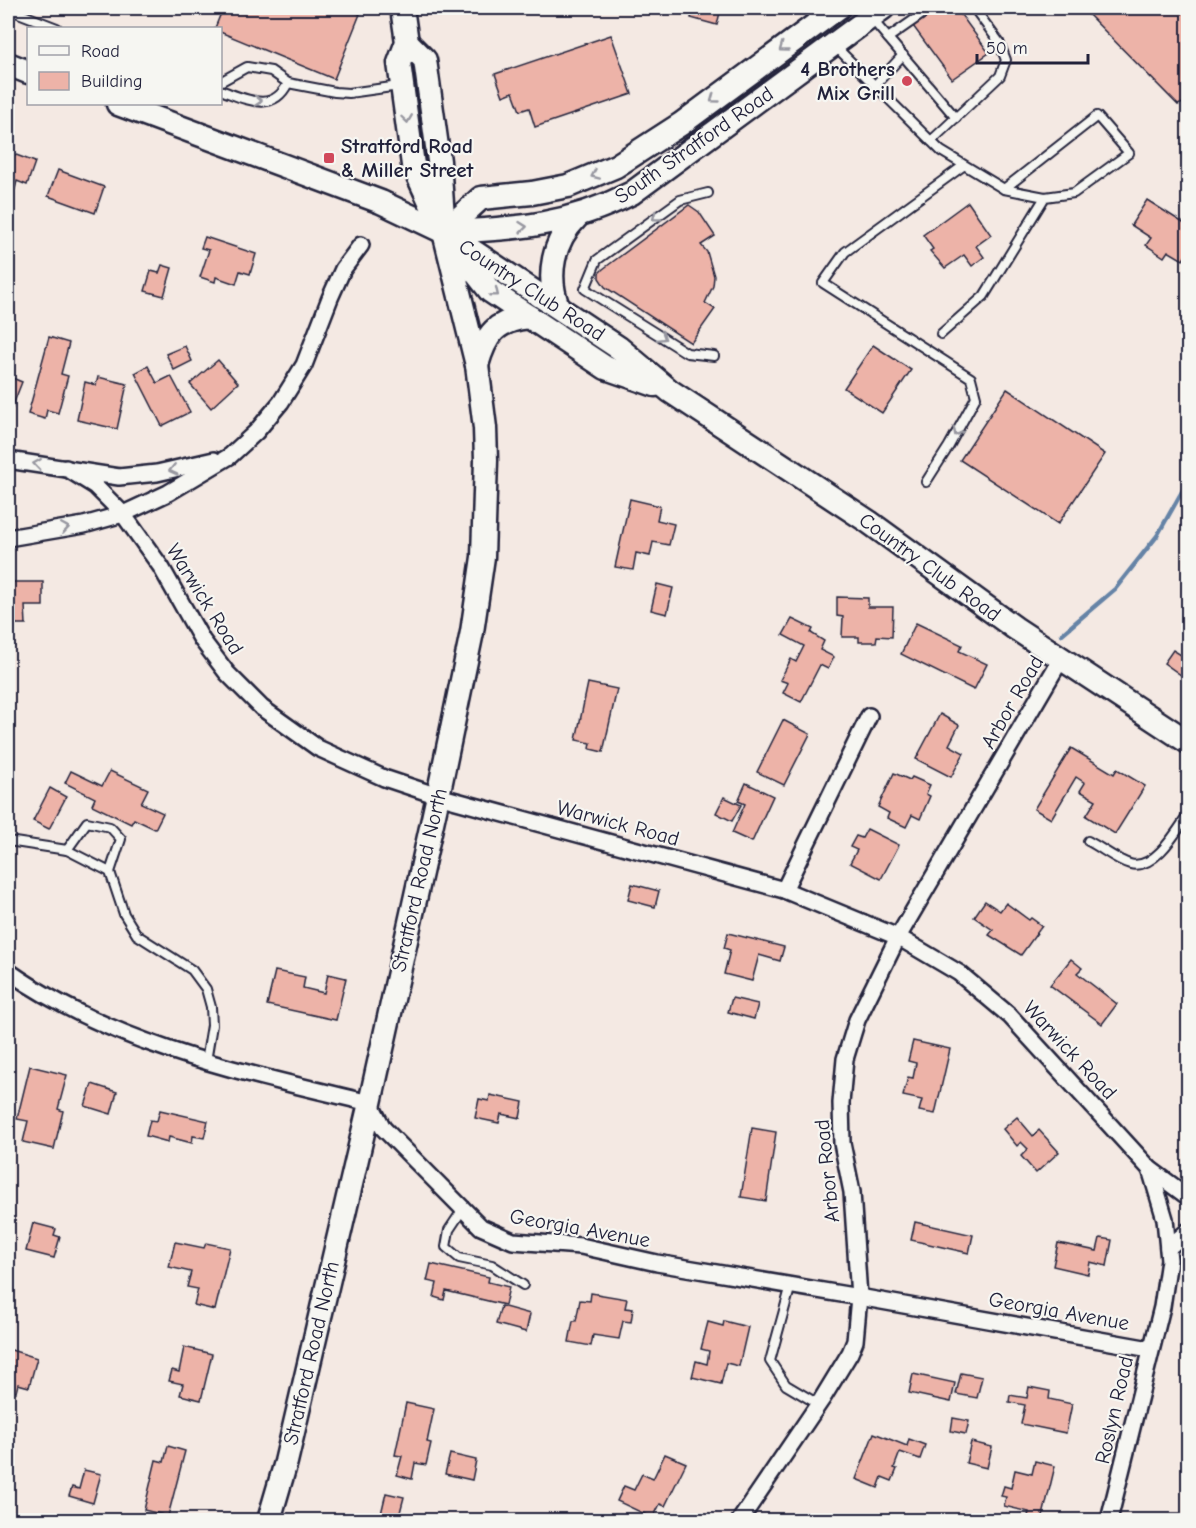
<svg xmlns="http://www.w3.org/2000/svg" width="1196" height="1528" viewBox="0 0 1196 1528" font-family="'Comic Neue',sans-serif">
	<rect width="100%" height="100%" fill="#f4e9e3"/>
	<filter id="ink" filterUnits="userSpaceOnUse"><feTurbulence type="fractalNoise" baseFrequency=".0167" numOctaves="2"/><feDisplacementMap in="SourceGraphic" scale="12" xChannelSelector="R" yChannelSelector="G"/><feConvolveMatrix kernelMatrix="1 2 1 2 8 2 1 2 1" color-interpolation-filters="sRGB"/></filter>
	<g filter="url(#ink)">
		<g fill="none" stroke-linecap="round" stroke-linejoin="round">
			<path stroke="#6583a6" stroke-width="4.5" d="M1062,634L1115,589L1157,536L1188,481"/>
		</g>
		<g fill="#edb3a8" stroke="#22223b" stroke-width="1.5">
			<path d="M223,8H344L360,14L334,79L220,32V28H215Z"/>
			<path d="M693,8H721L717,25L691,18Z"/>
			<path d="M939,8H956L989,53L952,79L913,26Z"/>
			<path d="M1082,8H1178L1188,16V101L1178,105Z"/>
			<path d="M611,35L632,94L535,127L529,108L520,111L513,92L503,96L495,74Z"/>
			<path d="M8,152L35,162L27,185L17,181L15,189L8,187Z"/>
			<path d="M58,170L104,187L95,213L48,196Z"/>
			<path d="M1147,200L1188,226V252L1183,260L1168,251L1164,257L1146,245L1151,238L1131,225Z"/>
			<path d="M968,202L991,235L976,246L984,257L972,266L964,255L945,268L930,251L933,249L923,235Z"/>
			<path d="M689,205L699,212L715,236L701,245L707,252L714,276L713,286L705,303L715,309L691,343L605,287L599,278V273L603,269Z"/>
			<path d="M205,237L256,254L250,274L240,271L236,284L216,277L215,282L200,277L209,250L201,248Z"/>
			<path d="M162,265L172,268L164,296L145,291L151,271L159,273Z"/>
			<path d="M49,337L69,343L61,374L68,376L58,413L47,410L45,419L28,414Z"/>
			<path d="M873,345L911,370L882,413L844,388Z"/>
			<path d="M185,346L192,361L174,370L166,354Z"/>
			<path d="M218,360L238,383L211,408L190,384Z"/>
			<path d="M148,366L157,383L171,376L190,412L162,426L135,373Z"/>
			<path d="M10,377L22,382L9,415H8V383Z"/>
			<path d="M98,377L127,384L117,429L77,420L85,382L96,385Z"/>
			<path d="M1007,389L1105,454L1058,524L960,460Z"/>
			<path d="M630,499L660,506L657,520L674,524L669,545L653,542L650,556L636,553L633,570L615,567Z"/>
			<path d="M8,582H43V606H25L26,624H8Z"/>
			<path d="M657,584L673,588L667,614L651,610Z"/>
			<path d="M837,597L868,598V607H893L892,637L877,636L876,642H859V637H842L843,617L837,616Z"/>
			<path d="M792,619L813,629L811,633L824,641L820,650L834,657L828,669L820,665L801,702L783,693L788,683L780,680L791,659L796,662L804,646L783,635Z"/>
			<path d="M916,623L962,645L959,651L987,664L974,690L901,654Z"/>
			<path d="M1188,645V680L1164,663L1173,650L1181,655Z"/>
			<path d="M588,683L617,689L603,752L590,749L591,743L576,740Z"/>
			<path d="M940,714L959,725L949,745L964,753L951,777L916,759Z"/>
			<path d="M783,720L810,734L784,785L757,772Z"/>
			<path d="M1071,748L1114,774L1117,769L1145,786L1115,834L1086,816L1096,800L1080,791L1085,783L1076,777L1051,819L1034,809Z"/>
			<path d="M71,771L102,786L110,771L148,789L141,803L163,813L155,829L134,819L131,824L92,805L95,798L65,783Z"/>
			<path d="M894,773L910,780L912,777L930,785L926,794L930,796L920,819L912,815L906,827L887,818L889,813L878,807Z"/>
			<path d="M746,783L773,796L752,842L732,833L745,804L738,801Z"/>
			<path d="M50,788L66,797L49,829L33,821Z"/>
			<path d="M724,797L741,805L732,821L716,813Z"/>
			<path d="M867,829L899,845L881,879L850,863L857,850L850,847L856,836L862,838Z"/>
			<path d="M632,884L659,891L655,907L628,900Z"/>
			<path d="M985,901L1000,911L1006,903L1029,920L1031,918L1042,926L1021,955L989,935L993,930L974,917Z"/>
			<path d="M728,933L784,947L780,961L759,955L752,981L724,974L730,950L724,948Z"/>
			<path d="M1071,959L1082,968L1077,973L1117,1004L1102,1024L1050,985Z"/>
			<path d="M275,971L305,977L303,988L324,993L328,974L346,978L336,1020L267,1005Z"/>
			<path d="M732,998L758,1004L754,1019L728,1012Z"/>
			<path d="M913,1041L950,1049L935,1114L919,1111L922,1100L903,1096L908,1077L913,1078L916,1063L908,1061Z"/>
			<path d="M30,1066L67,1075L58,1109L63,1111L54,1149L23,1142L28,1121L17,1119Z"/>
			<path d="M92,1084L117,1092L111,1114L85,1106Z"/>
			<path d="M490,1095L523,1102L520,1118L501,1114L499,1123L475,1118L479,1099L489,1101Z"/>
			<path d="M160,1110L208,1121L204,1138L193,1136L192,1143L169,1137L168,1142L146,1136L150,1120L157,1121Z"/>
			<path d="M1017,1117L1033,1136L1039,1130L1059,1152L1036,1173L1021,1156L1028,1149L1021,1142L1017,1146L1003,1129Z"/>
			<path d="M752,1128L776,1132L766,1201L741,1197Z"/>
			<path d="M915,1222L973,1235L969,1253L911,1240Z"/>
			<path d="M33,1223L56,1229L54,1235L60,1237L54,1258L26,1251Z"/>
			<path d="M1100,1238L1112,1240L1107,1266L1090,1262L1088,1274L1053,1266L1058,1243L1097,1251Z"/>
			<path d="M175,1242L204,1248L206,1243L230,1248L215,1310L194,1305L198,1289L187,1287L191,1272L169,1267Z"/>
			<path d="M431,1264L489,1277L488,1282L509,1287L505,1305L446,1291L444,1300L434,1297L437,1283L427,1281Z"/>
			<path d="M591,1293L627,1299L625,1308L633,1309L631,1322L623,1321L619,1339L593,1335L591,1346L569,1342L573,1321H576L580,1300L590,1301Z"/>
			<path d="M501,1306L530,1314L526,1332L496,1324Z"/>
			<path d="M724,1321L748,1327L739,1366L726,1363L721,1384L692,1377L696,1361L707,1364L709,1351L701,1349L708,1322L723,1326Z"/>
			<path d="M184,1347L212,1354L201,1400L180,1395L183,1384L169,1381L172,1370L179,1372Z"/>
			<path d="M8,1349L37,1358L29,1387L18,1384L16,1392L8,1390Z"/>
			<path d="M961,1373L982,1377L977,1398L956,1394Z"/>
			<path d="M913,1374L955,1383L951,1402L909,1393Z"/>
			<path d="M1029,1387L1050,1391L1049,1399L1072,1404L1066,1433L1021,1424L1025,1405L1009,1402L1010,1395L1027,1398Z"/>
			<path d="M406,1403L434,1409L427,1442L431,1443L426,1465L415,1463L412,1479L397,1475L402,1456L395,1455Z"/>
			<path d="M953,1418L969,1421L966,1434L951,1431Z"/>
			<path d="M874,1433L907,1446L909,1439L925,1445L920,1459L900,1452L894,1468L897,1469L892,1481L882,1477L878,1488L856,1479Z"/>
			<path d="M971,1442L992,1447L987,1468L966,1463Z"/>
			<path d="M168,1446L185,1451L168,1516L144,1510L156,1460L164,1462Z"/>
			<path d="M450,1454L476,1460L472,1480L445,1474Z"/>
			<path d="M665,1454L686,1463L665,1506L660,1504L653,1518L617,1501L624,1486L634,1490L642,1474L653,1479Z"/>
			<path d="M1035,1461L1055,1466L1042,1520H1027L1029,1512L1004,1506L1006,1497L1001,1496L1004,1486L1011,1488L1015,1470L1032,1474Z"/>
			<path d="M84,1470L101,1474L93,1503L69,1496L72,1487L79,1489Z"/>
			<path d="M386,1493L404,1497L398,1520H370L373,1512L381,1514Z"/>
		</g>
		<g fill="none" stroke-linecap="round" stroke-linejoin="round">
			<defs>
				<g id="lane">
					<path d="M808,8L818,21"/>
					<path d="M8,9L57,28"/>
					<path d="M871,18L956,118"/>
					<path d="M888,38L931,8"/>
					<path d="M835,46L941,151L1004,189"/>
					<path d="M220,82L247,67L271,71L288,83L335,92L349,93L399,86"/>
					<path d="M875,85L903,55"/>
					<path d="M220,90C246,99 273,114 288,83"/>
					<path d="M931,141L1000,76L1006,60L999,42L974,8"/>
					<path d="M708,193L680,200L597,260L585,289L687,353L714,356"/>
					<path d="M941,334L984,296L1045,197L1074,193L1129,153L1097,116L1004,189L1045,197"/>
					<path d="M926,482L949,446L976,397L971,378L823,283L845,252L963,166"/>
					<path d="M8,841L67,850L110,872L124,914L137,935L192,970L206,989L211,1007L212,1025L206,1061"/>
					<path d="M1088,841C1102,848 1116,860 1130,864C1154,871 1177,831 1188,815"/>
					<path d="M67,850L87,822L110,827L121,839L110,872"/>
					<path d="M463,1209L449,1230L446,1247L459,1258L492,1265L523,1285"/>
					<path d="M791,1285L770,1361L786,1385L818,1404"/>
				</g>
				<g id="street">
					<path d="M8,460L119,477L157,473L214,460"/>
					<path d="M66,468L95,486L123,514L161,567L202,640L227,673L262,708L318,748L384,778L438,796L784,890L898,937L959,973L1010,1016L1150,1169L1188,1197"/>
					<path d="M8,538L84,525L123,514L168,493L230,456L256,432L281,402L304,365L330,298L343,269L361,245"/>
					<path d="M784,890L869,716"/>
					<path d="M8,971C114,1046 245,1073 370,1103L383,1128L481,1227L513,1241L581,1246L657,1263L859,1297L1150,1349"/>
					<path d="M1168,1248L1188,1231"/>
					<path d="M740,1520L822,1399L850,1353L855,1341L859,1297L852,1192L842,1143L841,1103L845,1059L857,1020L898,937L1061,659"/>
					<path d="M1109,1520L1162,1307L1169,1260L1165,1219L1150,1169"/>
				</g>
				<g id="secondary">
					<path d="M407,42L425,60L439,161L443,218"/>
					<path d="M8,64L28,72"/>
					<path d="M118,104L381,202L444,232L619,348L670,391L869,522L1015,628L1188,742"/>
					<path d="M444,232C515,229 567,226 632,193L883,8"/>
					<path d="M444,232L481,198L532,193L568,186L616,166L681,124L838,8"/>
					<path d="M456,248L490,291L606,368L655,385"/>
					<path d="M558,307C546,275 553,241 577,217"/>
					<path d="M477,365C486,334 496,320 530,317"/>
					<path d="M269,1520L286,1462L370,1103L438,796L472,632L483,557L486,460L485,428L477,365L444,232L413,165L399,63L407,42L402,8"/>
				</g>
			</defs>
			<use href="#lane" stroke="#22223b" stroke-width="12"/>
			<use href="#street" stroke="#22223b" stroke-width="20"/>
			<use href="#secondary" stroke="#22223b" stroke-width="27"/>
			<use href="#lane" stroke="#f6f6f2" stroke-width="8"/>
			<use href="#street" stroke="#f6f6f2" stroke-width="15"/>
			<use href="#secondary" stroke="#f6f6f2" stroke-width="22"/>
		</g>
		<defs><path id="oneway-chevron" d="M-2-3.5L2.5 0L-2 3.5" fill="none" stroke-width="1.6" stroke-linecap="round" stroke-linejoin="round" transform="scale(1.5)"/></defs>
		<g stroke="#9797a0">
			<use href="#oneway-chevron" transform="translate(783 48) rotate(144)"/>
			<use href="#oneway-chevron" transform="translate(714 99) rotate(144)"/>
			<use href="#oneway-chevron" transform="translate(258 101) rotate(3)"/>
			<use href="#oneway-chevron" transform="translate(407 119) rotate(82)"/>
			<use href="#oneway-chevron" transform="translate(595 175) rotate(156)"/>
			<use href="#oneway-chevron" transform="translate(656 217) rotate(144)"/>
			<use href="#oneway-chevron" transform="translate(523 227) rotate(-6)"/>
			<use href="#oneway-chevron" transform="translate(495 293) rotate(39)"/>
			<use href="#oneway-chevron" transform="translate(662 337) rotate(32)"/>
			<use href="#oneway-chevron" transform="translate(957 432) rotate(118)"/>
			<use href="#oneway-chevron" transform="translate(37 464) rotate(-172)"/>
			<use href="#oneway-chevron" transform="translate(173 470) rotate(167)"/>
			<use href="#oneway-chevron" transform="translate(65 528) rotate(-9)"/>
		</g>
	</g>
	<g fill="#d1495b" stroke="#f6f6f2" stroke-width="2">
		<circle cx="907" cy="81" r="6"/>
		<rect x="323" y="152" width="12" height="12" rx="3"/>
	</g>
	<g text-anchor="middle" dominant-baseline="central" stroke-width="4.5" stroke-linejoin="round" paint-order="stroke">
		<g font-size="21" font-weight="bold" fill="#22223b" stroke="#f6f6f2" text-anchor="end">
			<text x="895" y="69">4 Brothers<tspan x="895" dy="24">Mix Grill</tspan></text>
			<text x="341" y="146" text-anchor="start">Stratford Road<tspan x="341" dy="24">&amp; Miller Street</tspan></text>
		</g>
		<g font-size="21" fill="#22223b" stroke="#f6f6f2">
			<text transform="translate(694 145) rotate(-35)">South Stratford Road</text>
			<text transform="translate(532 290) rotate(33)">Country Club Road</text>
			<text transform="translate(930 567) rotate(36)">Country Club Road</text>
			<text transform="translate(205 599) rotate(58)">Warwick Road</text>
			<text transform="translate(1012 702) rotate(-60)">Arbor Road</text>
			<text transform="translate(618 823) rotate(15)">Warwick Road</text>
			<text transform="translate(419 880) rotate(-77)">Stratford Road North</text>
			<text transform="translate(1070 1050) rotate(47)">Warwick Road</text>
			<text transform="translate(827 1171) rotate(-96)">Arbor Road</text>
			<text transform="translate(580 1228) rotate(10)">Georgia Avenue</text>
			<text transform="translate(1059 1311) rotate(10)">Georgia Avenue</text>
			<text transform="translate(311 1353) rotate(-77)">Stratford Road North</text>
			<text transform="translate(1114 1410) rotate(-77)">Roslyn Road</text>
		</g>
	</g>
	<rect width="1196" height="1528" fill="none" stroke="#f6f6f2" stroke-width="30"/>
	<rect x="15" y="15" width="1166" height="1498" fill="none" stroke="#22223b" stroke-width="2" filter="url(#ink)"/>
	<rect x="27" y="27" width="195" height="78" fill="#f6f6f2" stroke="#a1a1a9" stroke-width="1.5"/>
	<rect x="39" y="46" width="30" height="9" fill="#f6f6f2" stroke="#a1a1a9" stroke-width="1.5"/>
	<text x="81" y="57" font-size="18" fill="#22223b">Road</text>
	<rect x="39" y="72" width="30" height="18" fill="#edb3a8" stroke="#a1a1a9" stroke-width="1.5"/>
	<text x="81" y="87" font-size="18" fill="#22223b">Building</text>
	<path d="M977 54v9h111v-9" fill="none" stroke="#22223b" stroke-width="3"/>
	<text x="986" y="54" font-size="18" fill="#22223b" stroke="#f6f6f2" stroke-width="4.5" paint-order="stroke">50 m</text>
</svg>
